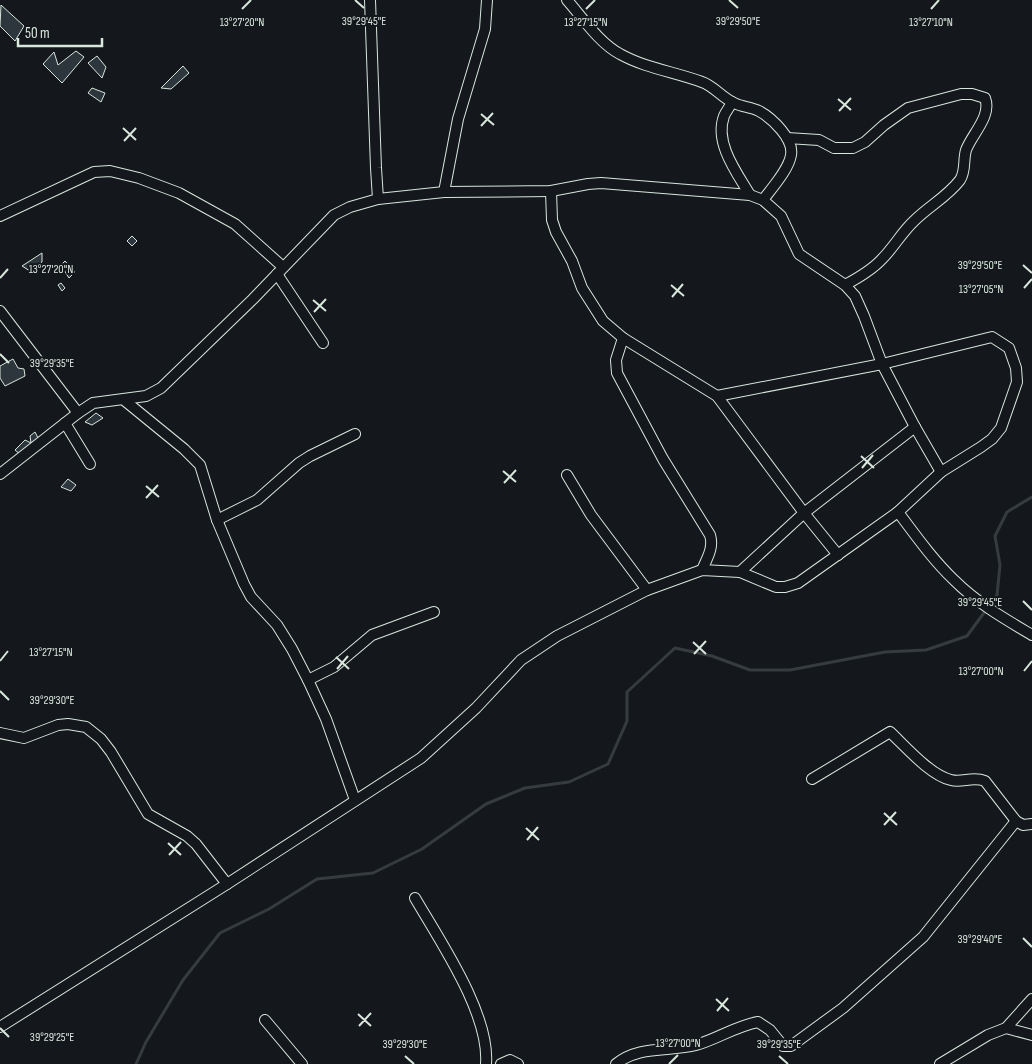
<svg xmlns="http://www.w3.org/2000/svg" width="1032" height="1064" viewBox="0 0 1032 1064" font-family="'Sofia Sans Condensed',sans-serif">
	<rect width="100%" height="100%" fill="#14181c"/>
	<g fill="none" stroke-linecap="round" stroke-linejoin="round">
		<path stroke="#363b3e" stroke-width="3" d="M136,1064L146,1042L183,980L220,933L269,909L317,879L373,873L422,849L486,804L525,788L569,782L608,764L627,721V692L675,648L712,656L750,670H790L885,652L926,650L967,636L997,595L1000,565L995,536L1007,512L1032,497"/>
	</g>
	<g fill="#2c363c" stroke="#d8e6dc">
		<path d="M1,5L24,26L15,41L0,26Z"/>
		<path d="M76,51L84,57L62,83L43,64L54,52L58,65Z"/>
		<path d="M97,56L106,67L102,78L88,63Z"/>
		<path d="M183,66L189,73L171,89L161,88Z"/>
		<path d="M92,88L105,93L101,102L88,93Z"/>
		<path d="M132,236L137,241L132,246L127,241Z"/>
		<path d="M42,253V262L30,271L22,266Z"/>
		<path d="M65,261L75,272L69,278L61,265Z"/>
		<path d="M61,283L65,288L62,291L58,285Z"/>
		<path d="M13,359L18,368L24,369L25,376L5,386L0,378V366Z"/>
		<path d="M96,413L103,418L92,425L85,422Z"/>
		<path d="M35,432L39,440L21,455L15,450L25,440L31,443L30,436Z"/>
		<path d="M68,479L76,485L71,491L61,487Z"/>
	</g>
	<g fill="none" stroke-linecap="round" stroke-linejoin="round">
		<defs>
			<g id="minor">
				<path d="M370,0L376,168L378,199"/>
				<path d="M567,0C582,17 599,43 620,54C645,68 675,72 702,82C714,86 722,98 734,103C742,107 751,107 759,111C772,118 794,139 791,155C789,169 772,188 763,200"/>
				<path d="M732,102C730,107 726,111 724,116C714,143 737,173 750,195"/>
				<path d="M787,138L819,140L834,148H853L865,142L884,125L908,108L961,94H972L985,98C992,116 972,134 966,150C963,160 966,171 960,180C947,197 929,206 914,221C902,232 894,247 882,259C872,270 858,278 845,285"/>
				<path d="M551,191L552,220L556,232L572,261L582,288L603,321L623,338L717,396L804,513L838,555"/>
				<path d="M444,192L458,119L485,29L487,0"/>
				<path d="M0,216L94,172L110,171L139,178L179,193L235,224L283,267"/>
				<path d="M277,274L323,343"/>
				<path d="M0,311L78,413"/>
				<path d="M623,338L616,360L617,373L663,459L710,535C714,548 707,558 702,570"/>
				<path d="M717,396L882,364L992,337L1009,348L1016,368L1017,382L1001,428L992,439L981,447L941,472L898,512"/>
				<path d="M124,400L184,449L200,465L217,520L244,584L251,597L277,625L292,649L308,680L326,719L355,800"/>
				<path d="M65,423L90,464"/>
				<path d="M0,474L78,413L93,403L146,396L161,388L253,299L334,215L350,207L378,199L444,192L551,191L588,184L601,183L750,195L763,200L781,216L799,254L845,285L855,296L864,316L882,364L915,427L941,472"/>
				<path d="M567,475L591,515L647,590"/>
				<path d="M217,520L257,500L299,463L310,456L355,434"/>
				<path d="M740,572L804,513L915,427"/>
				<path d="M308,680L334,667L372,635L434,612"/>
				<path d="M0,733L24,738L58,725L68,724L86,727L101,739L111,752L148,814L187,836L196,844L227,884"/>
				<path d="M812,779L890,732C906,747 930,775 951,780C962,783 973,776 985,781L1016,821L1023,825L1032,824"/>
				<path d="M415,898C440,941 490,1014 486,1064"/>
				<path d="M265,1020L302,1064"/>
				<path d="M0,1027L227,884L421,758L476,708L521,660L557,636L647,590L702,570L740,572L776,587H785L798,583L898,512C916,536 933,560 954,580C977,603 1005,619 1032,635"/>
				<path d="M1006,1028L1032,1035"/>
				<path d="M501,1064L510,1060L518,1064"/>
				<path d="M616,1064C639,1045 669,1052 696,1045C717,1039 736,1026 758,1022L770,1030L783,1046H791L843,1008L923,937L1016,821"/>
				<path d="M940,1064L988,1035L1006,1028L1032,999"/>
			</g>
		</defs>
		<use href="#minor" stroke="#d8e6dc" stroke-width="12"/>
		<use href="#minor" stroke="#14181c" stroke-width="10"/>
	</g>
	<path fill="none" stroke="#d8e6dc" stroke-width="2" d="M355,0L364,8M729,0L738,8M242,9L251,0M586,9L595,0M931,9L939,0M838,99L851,110M839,111L851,98M481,114L494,125M481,126L493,113M123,128L136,140M124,141L136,128M1023,265L1032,273M0,278L8,269M671,285L684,296M1024,288L1032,279M672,297L683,284M313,300L326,311M314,312L326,299M0,354L9,363M861,456L874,468M862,468L873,455M503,471L516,482M504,483L516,470M146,486L159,497M146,498L158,485M1023,601L1032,610M693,642L706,654M694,654L706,641M336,657L349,669M0,661L8,651M337,669L348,656M1024,671L1032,661M0,691L9,700M884,813L897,825M884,825L896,812M526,828L539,840M527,840L538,827M168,843L181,855M169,855L181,842M1023,938L1032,947M716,999L729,1011M717,1011L728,998M358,1014L371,1026M359,1026L371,1013M0,1028L9,1037M405,1056L414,1064M779,1056L788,1064M669,1064L678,1055"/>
	<g font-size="12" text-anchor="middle" fill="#d8e6dc" stroke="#14181c" stroke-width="4" stroke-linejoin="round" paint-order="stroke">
		<text x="364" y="25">39°29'45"E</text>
		<text x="738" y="25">39°29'50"E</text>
		<text x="931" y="26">13°27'10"N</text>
		<text x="242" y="26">13°27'20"N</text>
		<text x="586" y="26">13°27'15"N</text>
		<text x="980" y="269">39°29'50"E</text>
		<text x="51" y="273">13°27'20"N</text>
		<text x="981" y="293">13°27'05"N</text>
		<text x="52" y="367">39°29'35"E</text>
		<text x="980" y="606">39°29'45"E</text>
		<text x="51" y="656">13°27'15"N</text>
		<text x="981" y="675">13°27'00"N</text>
		<text x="52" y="704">39°29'30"E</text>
		<text x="980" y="943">39°29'40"E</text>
		<text x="52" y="1041">39°29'25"E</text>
		<text x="678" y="1047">13°27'00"N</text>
		<text x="405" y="1048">39°29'30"E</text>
		<text x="779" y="1048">39°29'35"E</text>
	</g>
	<path d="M18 38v8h84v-8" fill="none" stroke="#d8e6dc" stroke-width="2.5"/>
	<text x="25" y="38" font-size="15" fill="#d8e6dc" stroke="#14181c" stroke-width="4" paint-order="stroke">50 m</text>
</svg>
